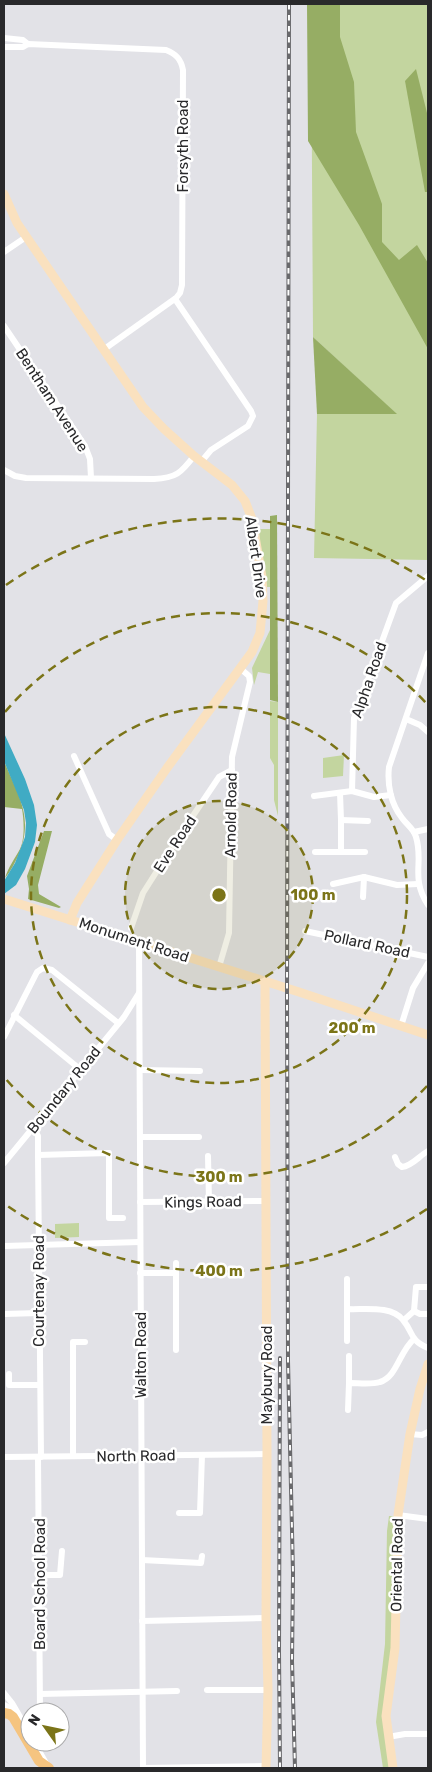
<svg xmlns="http://www.w3.org/2000/svg" width="432" height="1772" viewBox="0 0 432 1772" font-family="Rubik,sans-serif">
	<rect width="100%" height="100%" fill="#e2e2e7"/>
	<g fill="#c3d59f">
		<path d="M311,4H428V560L314,558L317,414H396L313,337Z"/>
		<path d="M259,529H270V587H267L260,549Z"/>
		<path d="M270,630V674L258,672L254,685L252,668Z"/>
		<path d="M270,701L278,702V816L274,800V765L270,758Z"/>
		<path d="M344,755L343,776L323,778V758Z"/>
		<path d="M79,1223V1237L55,1238V1224Z"/>
		<path d="M389,1516H395L394,1636L383,1715L391,1768H383L376,1722L385,1644L387,1531Z"/>
	</g>
	<g fill="#96ad64">
		<path d="M307,4H340V37L354,82L356,132L382,204V242L399,260L417,245L428,263V349L359,225L308,141Z"/>
		<path d="M416,69L428,117V192H425L405,81Z"/>
		<path d="M313,337L397,414H317Z"/>
		<path d="M277,515L278,702L270,700V516Z"/>
		<path d="M4,761C18,795 34,817 19,854C15,862 11,871 5,878C8,868 15,858 20,849C25,839 24,820 22,809L4,807Z"/>
		<path d="M44,831H52L38,885L39,894L61,907L59,908L28,899L29,889L27,876Z"/>
	</g>
	<path fill="#40abc4" d="M4,733L25,779L34,805L37,825L35,842L25,869L16,885L4,894V881L15,863L25,837L26,823L24,810L4,761Z"/>
	<g fill="none" stroke-linecap="round" stroke-linejoin="round">
		<g stroke="#fff" stroke-width="6">
			<path d="M4,38L23,40L28,44"/>
			<path d="M4,47H23L28,44L166,50C176,54 181,59 183,70L182,285L180,293L176,298L103,350"/>
			<path d="M4,252L26,237"/>
			<path d="M175,299L251,411L253,416L248,426L211,450L201,462"/>
			<path d="M4,326L85,446L90,459L91,478"/>
			<path d="M4,470L15,476L26,478L154,479C176,478 181,473 194,456"/>
			<path d="M428,653L389,767C387,785 391,804 402,818C407,825 414,829 416,837C424,863 410,877 428,905"/>
			<path d="M406,719L420,725L428,732"/>
			<path d="M74,756L109,834L117,840"/>
			<path d="M352,791L354,718L396,603L428,576"/>
			<path d="M340,793L341,820V852"/>
			<path d="M314,796L352,791L374,797L391,795"/>
			<path d="M341,820L368,821"/>
			<path d="M414,832L428,829"/>
			<path d="M315,852H365"/>
			<path d="M333,884L364,877L397,885L418,884"/>
			<path d="M363,897L364,877"/>
			<path d="M131,928L143,893L176,841L219,777L232,770"/>
			<path d="M305,931L428,957"/>
			<path d="M139,942L143,1768"/>
			<path d="M219,967L229,933L232,757L250,682L249,676L241,669"/>
			<path d="M14,1015L81,1070"/>
			<path d="M401,1026L413,988L428,963"/>
			<path d="M4,1037L37,972L43,968L52,970L118,1023"/>
			<path d="M140,1070L200,1071"/>
			<path d="M33,1127L38,1136V1155L41,1457"/>
			<path d="M140,1137H199"/>
			<path d="M38,1155L109,1153V1218H123"/>
			<path d="M208,1156L209,1202"/>
			<path d="M395,1157L398,1164L402,1167C412,1166 419,1156 428,1151"/>
			<path d="M4,1163L124,1017L139,993"/>
			<path d="M140,1202L267,1201"/>
			<path d="M4,1246L140,1242"/>
			<path d="M140,1273H176"/>
			<path d="M347,1309V1279"/>
			<path d="M414,1311L420,1314H428"/>
			<path d="M4,1314L39,1313"/>
			<path d="M404,1320L414,1311L416,1287H428"/>
			<path d="M347,1341V1309C364,1310 391,1305 403,1320C414,1333 409,1340 428,1348"/>
			<path d="M176,1350V1263"/>
			<path d="M9,1374V1385H39"/>
			<path d="M349,1383V1356"/>
			<path d="M348,1410L349,1383C359,1383 371,1385 380,1382C397,1377 399,1352 414,1339"/>
			<path d="M410,1434L422,1435L428,1432"/>
			<path d="M73,1456V1342H85"/>
			<path d="M4,1457L267,1454"/>
			<path d="M38,1457L40,1712"/>
			<path d="M179,1513H200L202,1455"/>
			<path d="M398,1515L428,1519"/>
			<path d="M142,1560L201,1563L202,1556"/>
			<path d="M39,1575H60L62,1551"/>
			<path d="M142,1621L266,1618"/>
			<path d="M207,1690H268"/>
			<path d="M4,1693L12,1703L30,1734"/>
			<path d="M40,1694L177,1691"/>
			<path d="M4,1705L15,1710"/>
			<path d="M388,1737L405,1734H428"/>
			<path d="M34,1742L47,1765"/>
			<path d="M143,1768L266,1766"/>
		</g>
		<g stroke="#fae1bf" stroke-width="9">
			<path d="M4,194L17,223L143,407L164,429L194,456L232,485L245,501L252,519L262,577L263,601L260,633L252,652L167,768L117,840L77,903L70,920"/>
			<path d="M4,899L299,992L428,1035"/>
			<path d="M265,981L267,1454L266,1618L268,1690L266,1768"/>
			<path d="M393,1768L386,1716L395,1648L398,1515L410,1434L420,1389L428,1364"/>
		</g>
		<path stroke="#f5c480" stroke-width="10" d="M4,1713L9,1714L13,1717L39,1761L49,1768"/>
		<defs>
			<g id="rail">
				<path d="M289,4L287,996L288,1361L293,1573L292,1661L295,1768"/>
				<path d="M280,1768L279,1652L280,1358"/>
			</g>
		</defs>
		<use href="#rail" stroke="#69696c" stroke-width="4"/>
		<use href="#rail" stroke="#fff" stroke-width="2" stroke-dasharray="5.5" stroke-linecap="butt"/>
	</g>
	<circle cx="219" cy="895" r="94" fill="#7b7418" fill-opacity=".12"/>
	<g fill="none" stroke="#7b7418" stroke-width="2.5" stroke-dasharray="9 6">
		<circle cx="219" cy="895" r="94"/>
		<circle cx="219" cy="895" r="188"/>
		<path d="M427 1086A282 282 0 0 1 5 1078M5 712A282 282 0 0 1 427 704"/>
		<path d="M427 1209A376 376 0 0 1 6 1205M6 585A376 376 0 0 1 427 581"/>
	</g>
	<g text-anchor="middle" dominant-baseline="central" stroke-width="5" stroke-linejoin="round" paint-order="stroke">
		<g font-size="15" fill="#29292b" stroke="#fff">
			<text transform="translate(183 146) rotate(-90)">Forsyth Road</text>
			<text transform="translate(52 400) rotate(57)">Bentham Avenue</text>
			<text transform="translate(256 557) rotate(82)">Albert Drive</text>
			<text transform="translate(369 680) rotate(-71)">Alpha Road</text>
			<text transform="translate(231 815) rotate(-89)">Arnold Road</text>
			<text transform="translate(175 844) rotate(-57)">Eve Road</text>
			<text transform="translate(134 940) rotate(18)">Monument Road</text>
			<text transform="translate(367 944) rotate(12)">Pollard Road</text>
			<text transform="translate(64 1090) rotate(-51)">Boundary Road</text>
			<text transform="translate(203 1202) rotate(-1)">Kings Road</text>
			<text transform="translate(39 1291) rotate(-90)">Courtenay Road</text>
			<text transform="translate(141 1355) rotate(-90)">Walton Road</text>
			<text transform="translate(267 1375) rotate(-90)">Maybury Road</text>
			<text transform="translate(136 1456) rotate(-1)">North Road</text>
			<text transform="translate(397 1565) rotate(-89)">Oriental Road</text>
			<text transform="translate(40 1584) rotate(-90)">Board School Road</text>
		</g>
	</g>
	<circle cx="219" cy="895" r="8" fill="#7b7418" stroke="#fff" stroke-width="2.5"/>
	<g font-size="15" text-anchor="middle" font-weight="bold" fill="#7b7418" stroke="#fff" stroke-width="5" stroke-linejoin="round" paint-order="stroke">
		<text x="313" y="900">100 m</text>
		<text x="352" y="1033">200 m</text>
		<text x="219" y="1182">300 m</text>
		<text x="219" y="1276">400 m</text>
	</g>
	<rect width="432" height="1772" fill="none" stroke="#29292b" stroke-width="10"/>
	<g transform="translate(45 1727) rotate(303)"><circle r="24" fill="#ffffff" stroke="#a9a9aa"/>
	<path d="M0-4L9 19L0 12L-9 19Z" fill="#7b7418"/>
	<text y="-8" font-size="14" font-weight="bold" text-anchor="middle" fill="#29292b">N</text>
	</g>
</svg>
